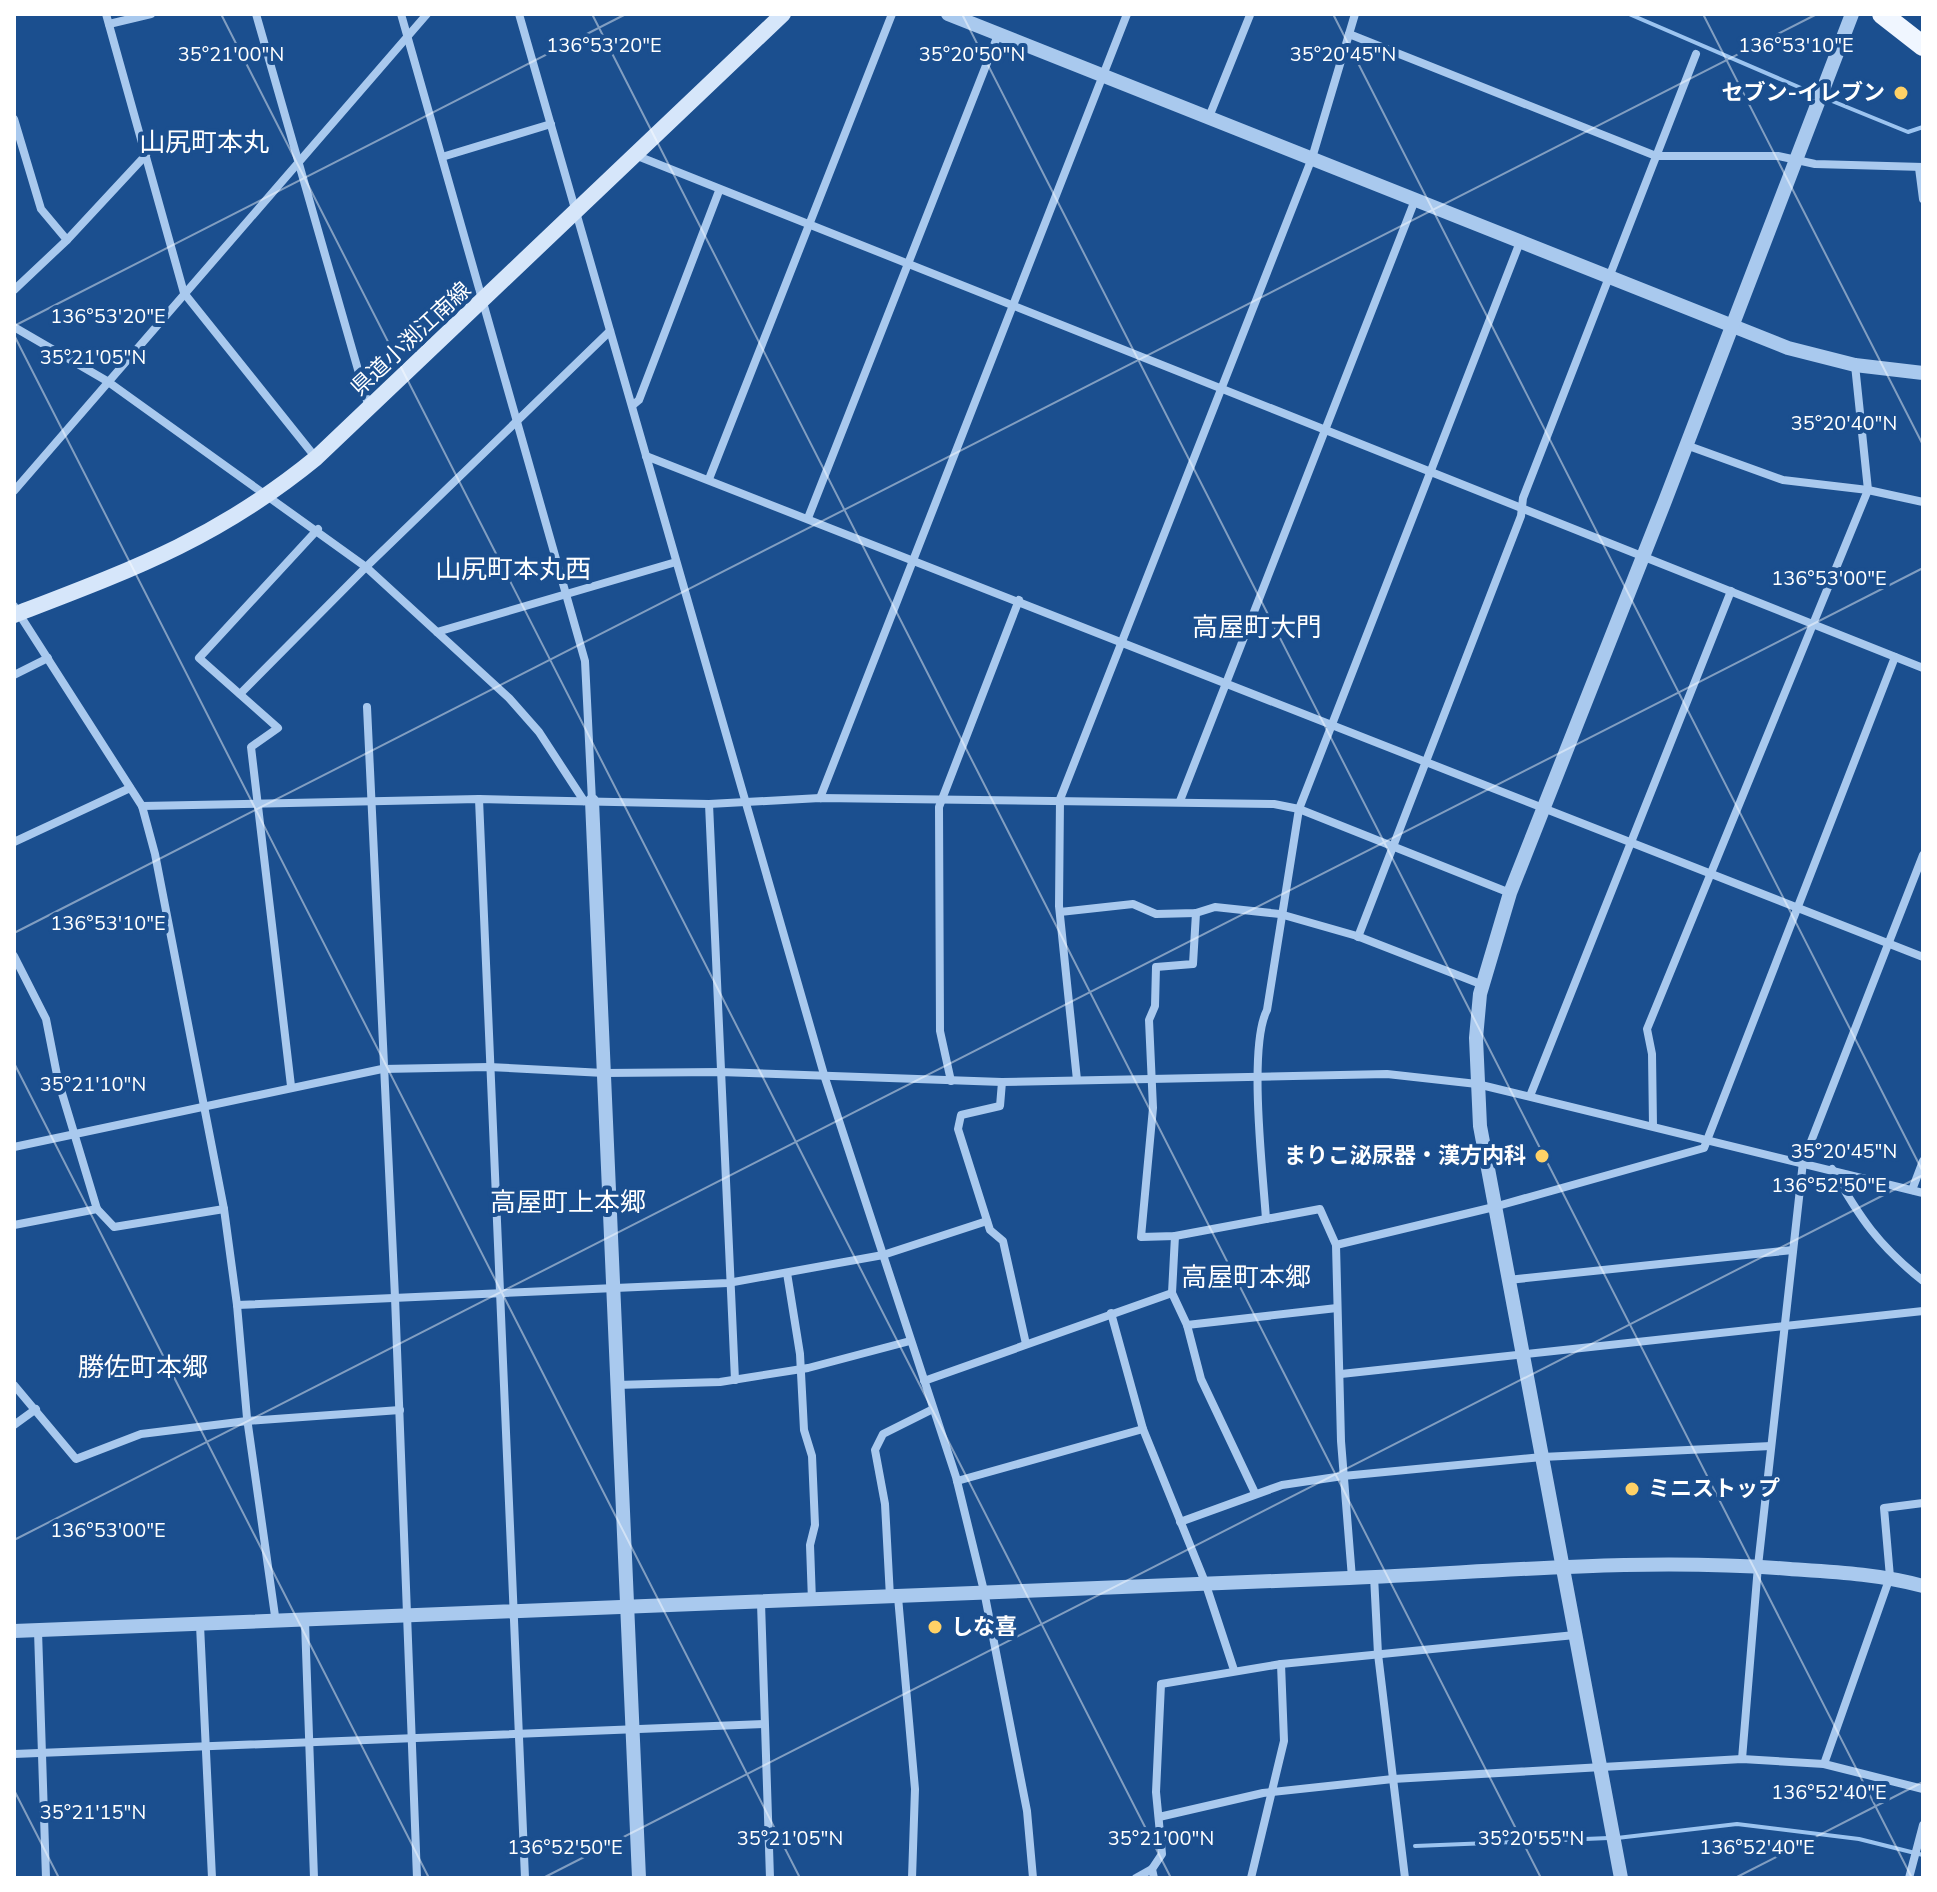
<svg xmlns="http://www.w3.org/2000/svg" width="1937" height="1892" viewBox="0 0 1937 1892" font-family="'Nunito Sans','Noto Sans JP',sans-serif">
	<rect width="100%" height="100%" fill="#1b4f8f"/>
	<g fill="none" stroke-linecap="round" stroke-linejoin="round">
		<g stroke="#9cc4f0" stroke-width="4">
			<path d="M1629,14L1808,91"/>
			<path d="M1832,101L1908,132L1923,127"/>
			<path d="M1617,1838L1737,1824L1859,1839L1923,1855"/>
			<path d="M1415,1846L1609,1838"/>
		</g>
		<g stroke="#a9c9ee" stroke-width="8">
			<path d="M106,14L184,293L316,458"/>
			<path d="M256,14L369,408"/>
			<path d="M401,14L585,661L592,801"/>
			<path d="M519,14L825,1078L956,1477L984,1591L1027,1811L1033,1878"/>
			<path d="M109,24L151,14"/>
			<path d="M1349,34L1656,156H1778L1815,164L1923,167"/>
			<path d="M1209,117L1250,15"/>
			<path d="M14,119L41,209L67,240"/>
			<path d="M635,155L1923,668"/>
			<path d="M442,157L551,124"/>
			<path d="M1919,168L1923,199"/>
			<path d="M14,290L67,240L146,155"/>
			<path d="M14,327L107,381L366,567L509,698L539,732L584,801"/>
			<path d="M633,405L639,400L719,191"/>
			<path d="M1686,445L1783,480L1868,490L1923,502"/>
			<path d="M646,456L1923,957"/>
			<path d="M709,479L892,14"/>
			<path d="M14,491L427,14"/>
			<path d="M808,518L998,35"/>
			<path d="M14,606L142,806L155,854L224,1209L237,1305L247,1418L276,1623"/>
			<path d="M437,632L676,562"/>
			<path d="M14,675L48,658"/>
			<path d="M240,694L366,567L610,331"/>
			<path d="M367,707L395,1297L417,1878"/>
			<path d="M820,798L1127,14"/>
			<path d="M479,799L525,1878"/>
			<path d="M1180,801L1415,200"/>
			<path d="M709,804L735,1380"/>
			<path d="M142,806L479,799L709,804L820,798L1274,804L1299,809L1510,893"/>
			<path d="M14,842L130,788"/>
			<path d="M1060,912L1133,904L1156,914L1196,913L1215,907L1280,914L1357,936L1483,985"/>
			<path d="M1196,913L1193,964L1156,967L1155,1006L1149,1020L1153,1108L1141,1237L1175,1236L1320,1209L1336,1245"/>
			<path d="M1358,937L1521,516L1523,498L1696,54"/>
			<path d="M14,956L46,1019L58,1080L97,1209"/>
			<path d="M1077,1080L1059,906L1060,799L1312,158L1355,14"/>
			<path d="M951,1081L940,1031L939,807L1019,600"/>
			<path d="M1002,1082L1000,1106L961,1115L958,1129L990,1230L1003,1241L1026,1344"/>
			<path d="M291,1086L251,747L278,728L199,658L318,529"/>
			<path d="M1530,1096L1731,591"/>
			<path d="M1653,1126L1652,1054L1647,1029L1868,490L1855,365"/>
			<path d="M14,1147L382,1069L489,1067L604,1073L720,1072L1002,1082L1387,1074L1477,1084L1923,1193"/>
			<path d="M1832,1169C1860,1218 1878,1245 1923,1281"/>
			<path d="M1912,1190L1923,1161"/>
			<path d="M1266,1219C1263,1173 1248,1047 1267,1010L1299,809L1520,242"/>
			<path d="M14,1225L97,1209L114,1227L224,1209"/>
			<path d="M1175,1236L1172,1293L1187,1325L1201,1379L1255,1493"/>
			<path d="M787,1273L800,1354L804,1430L812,1456L815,1525L810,1545L812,1601"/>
			<path d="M1508,1280L1793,1250"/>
			<path d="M237,1305L728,1283L883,1255L987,1221"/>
			<path d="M1111,1313L1143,1429L1205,1582L1234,1670"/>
			<path d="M1187,1325L1337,1308"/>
			<path d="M1341,1374L1923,1311"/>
			<path d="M924,1381L1172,1293"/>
			<path d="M14,1385L76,1459L141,1434L247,1421L400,1410"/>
			<path d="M616,1385L720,1382L808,1368L910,1341"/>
			<path d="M14,1425L36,1409"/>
			<path d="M957,1481L1143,1429"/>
			<path d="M1180,1522L1282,1485L1343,1476L1542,1457L1771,1446"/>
			<path d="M1374,1576L1378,1654L1405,1878"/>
			<path d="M1352,1578L1341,1441L1336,1245L1494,1207L1704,1148L1895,657"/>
			<path d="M890,1597L885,1504L875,1450L883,1434L933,1409"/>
			<path d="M898,1597L915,1789L912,1878"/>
			<path d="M761,1603L770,1878"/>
			<path d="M305,1622L314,1878"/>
			<path d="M200,1625L212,1878"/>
			<path d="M38,1631L46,1878"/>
			<path d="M14,1754L764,1724"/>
			<path d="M1742,1759L1758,1566L1803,1162L1923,855"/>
			<path d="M1824,1764L1890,1577L1884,1508L1923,1503"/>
			<path d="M1159,1817L1263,1793L1393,1779L1742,1759L1824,1764L1923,1789"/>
			<path d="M1136,1878L1152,1869"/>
			<path d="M1154,1878L1152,1869L1162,1854L1156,1792L1161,1684L1281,1664L1575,1635"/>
			<path d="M1251,1878L1284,1741L1281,1664"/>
			<path d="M1909,1878L1923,1825"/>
		</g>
		<g stroke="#a9c9ee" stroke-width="14">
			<path d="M948,14L1788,348L1855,365L1923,373"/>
			<path d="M592,801L639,1878"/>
			<path d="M14,1631C459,1616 904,1597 1349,1578C1496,1572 1642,1557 1790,1569C1835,1572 1879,1574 1923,1586"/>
			<path d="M1621,1878L1480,1126L1476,1038L1480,994L1510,893L1665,501L1852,14"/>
		</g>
		<path stroke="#d6e6fa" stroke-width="16" d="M14,615C131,570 217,539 316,458L783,14"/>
		<path stroke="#f0f6ff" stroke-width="20" d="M1882,14L1923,46"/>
	</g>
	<path fill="none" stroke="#fff" stroke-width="2" stroke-opacity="0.45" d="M221,14L1171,1878M592,14L1541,1878M962,14L1912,1878M1333,14L1923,1172M1703,14L1923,445M14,326L626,14M14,335L800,1878M14,933L1817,14M14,1063L429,1878M14,1540L1923,568M14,1790L59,1878M543,1878L1923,1175M1735,1878L1923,1782"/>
	<g fill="#ffd166" stroke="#1b4f8f" stroke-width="3">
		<circle cx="1901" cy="93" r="8"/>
		<circle cx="1542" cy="1156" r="8"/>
		<circle cx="1632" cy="1489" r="8"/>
		<circle cx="935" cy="1627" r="8"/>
	</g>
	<g text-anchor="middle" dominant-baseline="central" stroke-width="8" stroke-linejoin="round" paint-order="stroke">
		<g font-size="22" font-weight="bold" fill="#fff" stroke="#1b4f8f" text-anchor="end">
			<text x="1885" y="93">セブン-イレブン</text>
			<text x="1526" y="1156">まりこ泌尿器・漢方内科</text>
			<text x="1648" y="1489" text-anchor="start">ミニストップ</text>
			<text x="951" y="1627" text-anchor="start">しな喜</text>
		</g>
		<g font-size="22" fill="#fff" stroke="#1b4f8f">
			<text transform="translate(411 339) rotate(-43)">県道小渕江南線</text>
		</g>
		<g font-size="26" fill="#fff" stroke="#1b4f8f">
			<text x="204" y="142">山尻町本丸</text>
			<text x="513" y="569">山尻町本丸西</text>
			<text x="1257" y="627">高屋町大門</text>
			<text x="568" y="1202">高屋町上本郷</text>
			<text x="1246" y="1277">高屋町本郷</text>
			<text x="143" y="1367">勝佐町本郷</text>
		</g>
	</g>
	<g font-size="20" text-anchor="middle" fill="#fff" stroke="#1b4f8f" stroke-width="8" stroke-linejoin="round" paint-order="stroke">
		<text x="604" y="52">136°53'20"E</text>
		<text x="1796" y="52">136°53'10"E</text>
		<text x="231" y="61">35°21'00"N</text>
		<text x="972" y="61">35°20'50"N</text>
		<text x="1343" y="61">35°20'45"N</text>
		<text x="108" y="323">136°53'20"E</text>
		<text x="93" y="364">35°21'05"N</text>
		<text x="1844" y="430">35°20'40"N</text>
		<text x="1829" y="585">136°53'00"E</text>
		<text x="108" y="930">136°53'10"E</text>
		<text x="93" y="1091">35°21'10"N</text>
		<text x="1844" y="1158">35°20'45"N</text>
		<text x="1829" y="1192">136°52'50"E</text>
		<text x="108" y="1537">136°53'00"E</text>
		<text x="1829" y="1799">136°52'40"E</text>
		<text x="93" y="1819">35°21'15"N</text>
		<text x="790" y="1845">35°21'05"N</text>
		<text x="1161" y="1845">35°21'00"N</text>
		<text x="1531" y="1845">35°20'55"N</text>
		<text x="565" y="1854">136°52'50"E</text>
		<text x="1757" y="1854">136°52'40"E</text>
	</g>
	<rect width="1937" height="1892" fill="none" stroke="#ffffff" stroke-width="32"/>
</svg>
